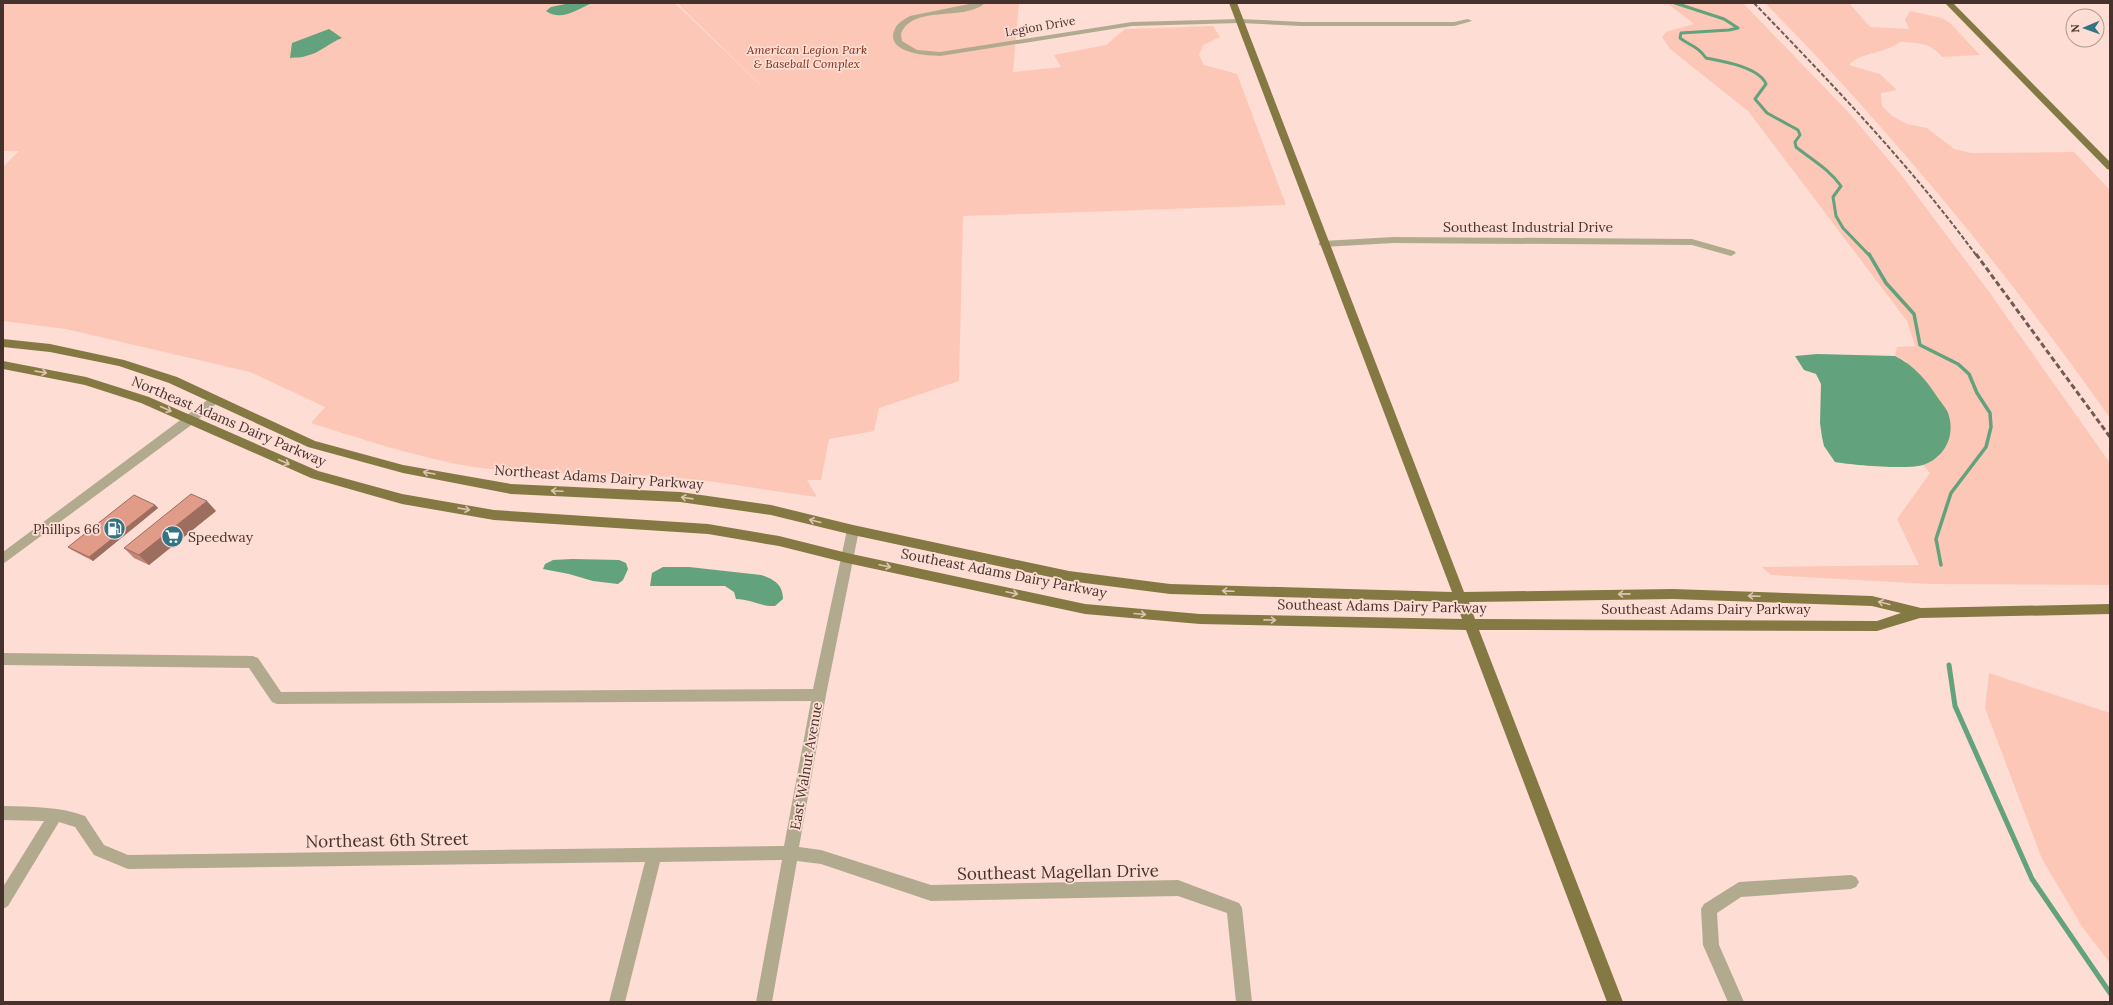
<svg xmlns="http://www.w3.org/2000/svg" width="2113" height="1005" viewBox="0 0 2113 1005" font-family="Lora,serif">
	<rect width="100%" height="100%" fill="#fdddd4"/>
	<g fill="#fdc7b7">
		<path d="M3,3H675L775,99L677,3H1019L1013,72L1061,67L1054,55L1106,45L1125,29L1213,26L1220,37L1203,45L1199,55L1204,65L1237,74L1286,205L963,216L959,381L879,408L874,431L829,439L821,480H807L817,497C763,490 709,479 655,476C595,472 534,476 474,467C418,458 365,440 311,423L325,407L250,372L66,329L3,321V167L19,151H3Z"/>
		<path d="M1667,3H1743L1850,114L1902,176L1987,289L2110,463V585L1930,584L1771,575L1762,567L1919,565L1897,519L1930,473L1923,465L1939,456L1906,361L1895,356L1897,347L1915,346L1907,321L1748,111L1670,49L1662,37L1666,32L1694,24Z"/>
		<path d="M1765,3H1849L1870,27L1909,29L1905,20L1910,11L1942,18L1950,23L1980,55L1942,57C1930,42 1918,43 1900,42C1884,54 1861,52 1849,65L1880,74L1897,90L1881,93L1882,106L1892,116L1907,124L1927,128L1954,149L1971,153L2074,152L2110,190V418C2007,272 1891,130 1765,3Z"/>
		<path d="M1989,673L2110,713V963L2083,928L2042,859L1985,708Z"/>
	</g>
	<g fill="#62a27c">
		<path d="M570,3H592C578,9 561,22 546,11L551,7Z"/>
		<path d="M329,29L342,38C329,43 320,53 306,56C301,58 296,57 290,58L292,43Z"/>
		<path d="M1817,354L1895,356C1914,365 1927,381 1938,398C1942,404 1948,410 1949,416C1955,437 1944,458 1923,465C1907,470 1852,465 1835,462L1824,446L1822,437L1820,423L1821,384L1816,374L1804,370L1795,356Z"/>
		<path d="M572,559L619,560L626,563L628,569L623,580L618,584L593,581L569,574L543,569L545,564L553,560Z"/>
		<path d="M663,567H689L761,575C773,579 783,584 783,599L775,606C761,607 751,599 736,599L734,592L725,586H650L652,573Z"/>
	</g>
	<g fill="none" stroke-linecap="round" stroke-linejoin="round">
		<path stroke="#62a27c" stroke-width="3" d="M1675,3L1724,19L1738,28L1729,30L1681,33L1680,38C1690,46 1698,46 1706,58C1722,61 1759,67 1766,84L1755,99L1767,113L1798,130L1800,135L1795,142L1796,147C1812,160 1829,169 1841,186L1833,197L1836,216L1843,228L1869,255"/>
		<path stroke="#62a27c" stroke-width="3.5" d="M1869,254L1886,283L1914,314L1920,345L1958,364L1969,374L1977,393L1990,413L1991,427L1986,447L1951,493L1936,539L1941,565"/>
		<path stroke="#62a27c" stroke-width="5" d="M1949,665L1955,706L2032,879L2110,993"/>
		<g fill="#b1aa8e" fill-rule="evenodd">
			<path d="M974,3H985C964,22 912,4 901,34L902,41L917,50L940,52L1132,22L1240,19L1302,22H1454L1468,19L1472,21L1454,26H1302L1240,23L1132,26L940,56C927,56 886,53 894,31C897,23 903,20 910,16Z"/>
			<path d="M1394,237L1692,239L1734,251L1736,253L1731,256L1692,245L1394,243L1323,247L1318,244L1323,241Z"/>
			<path d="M214,395L220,399L218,402L194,423L3,564V552Z"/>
			<path d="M853,525L857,527L859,530L826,695L799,847L821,850L931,885L1178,880L1239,903L1242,908L1252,1002H1236L1227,913L1178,896L931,901L821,864L797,861L772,1002H756L782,860L660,862L625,1002H609L645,862L128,869L94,855L75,827L59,822L8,906L3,909V887L44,821L3,820V806C32,807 58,806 85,816L104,845L128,855L784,846L811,701L277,704L272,702L249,668L3,665V653L253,656L258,658L281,692L813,689L847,530L849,527Z"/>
			<path d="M1851,875L1856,877L1859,882L1856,887L1851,889L1741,897L1717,913L1719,945L1744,1002H1728L1703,945L1701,909L1704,904L1739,882Z"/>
		</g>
		<g fill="#847843" fill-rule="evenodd">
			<path d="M1229,3H1237L1464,592L1673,589L1872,596L1921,608L2110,604V614L1920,618L1877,631L1479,630L1623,1002H1607L1466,630L1200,624L1085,614L847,563L779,546L708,534L494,520L402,504L311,478L141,403L85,385L3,369V361L86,377L149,397L318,471L402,494L494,510L708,524L779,536L847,553L1085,604L1200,614L1462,619L1456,602L1170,594L1069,581L853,535L771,515L680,502L511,494L403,473L308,447L169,383L119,366L50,352L3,347V339L50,344L124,360L177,377L315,441L403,465L511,484L680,492L771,505L853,525L1069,571L1170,584L1452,592ZM1673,599L1872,606L1901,613L1877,621L1475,619L1469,602Z"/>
			<path d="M1945,3H1953L2110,162V170L2107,169Z"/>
		</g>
		<path stroke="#725b54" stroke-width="2" stroke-dasharray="4.5 2" stroke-linecap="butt" d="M1754,3C1832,84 1910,165 1976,255"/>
		<path stroke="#725b54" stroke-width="3" stroke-dasharray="5.5 3" stroke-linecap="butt" d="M1976,254L2110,437"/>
	</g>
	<g fill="#c18675">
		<path d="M155,505L158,508L93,561L72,550L68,547Z"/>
		<path d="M216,511L149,565L134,558L124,548Z"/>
	</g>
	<g fill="#9d6d5f">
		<path d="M207,501L216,511L149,565L139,555Z"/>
		<path d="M155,505L158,508L93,561L89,557Z"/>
	</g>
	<g fill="#e09c88" stroke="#9d6d5f">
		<path d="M191,494L207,501L139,555L124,548Z"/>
		<path d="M134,495L155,505L89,557L68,547Z"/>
	</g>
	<defs><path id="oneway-shaft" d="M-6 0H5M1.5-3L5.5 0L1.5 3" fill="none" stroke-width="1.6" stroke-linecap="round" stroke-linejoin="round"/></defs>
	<g stroke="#dfc4b0">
		<use href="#oneway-shaft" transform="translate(41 372) rotate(10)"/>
		<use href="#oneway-shaft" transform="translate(166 409) rotate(24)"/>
		<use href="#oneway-shaft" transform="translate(284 462) rotate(24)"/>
		<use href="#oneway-shaft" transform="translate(429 473) rotate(-170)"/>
		<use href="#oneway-shaft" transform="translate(557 491) rotate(-177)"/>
		<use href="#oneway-shaft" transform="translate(687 498) rotate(-172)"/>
		<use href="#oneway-shaft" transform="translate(464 509) rotate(10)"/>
		<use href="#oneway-shaft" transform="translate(815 521) rotate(-166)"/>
		<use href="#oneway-shaft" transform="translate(885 566) rotate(12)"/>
		<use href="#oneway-shaft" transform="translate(1228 591) rotate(-178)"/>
		<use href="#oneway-shaft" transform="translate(1012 593) rotate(12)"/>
		<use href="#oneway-shaft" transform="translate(1624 594) rotate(179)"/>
		<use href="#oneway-shaft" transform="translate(1754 596) rotate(-178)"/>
		<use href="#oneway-shaft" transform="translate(1884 603) rotate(-166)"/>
		<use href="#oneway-shaft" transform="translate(1140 614) rotate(5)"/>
		<use href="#oneway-shaft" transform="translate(1270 620) rotate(1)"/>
	</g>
	<defs>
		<symbol id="fuel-disc" viewBox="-11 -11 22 22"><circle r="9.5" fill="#317585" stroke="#fdddd4"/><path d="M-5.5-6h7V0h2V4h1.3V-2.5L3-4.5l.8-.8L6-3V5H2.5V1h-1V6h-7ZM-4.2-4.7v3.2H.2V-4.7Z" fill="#fff"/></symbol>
		<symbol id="supermarket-disc" viewBox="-11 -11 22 22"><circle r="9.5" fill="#317585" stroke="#fdddd4"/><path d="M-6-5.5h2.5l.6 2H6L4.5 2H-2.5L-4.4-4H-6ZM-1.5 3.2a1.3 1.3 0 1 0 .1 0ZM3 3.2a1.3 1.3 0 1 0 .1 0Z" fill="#fff"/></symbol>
	</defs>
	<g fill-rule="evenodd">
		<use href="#fuel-disc" x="102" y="516" width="25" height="25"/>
		<use href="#supermarket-disc" x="160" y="524" width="25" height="25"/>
	</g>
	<g text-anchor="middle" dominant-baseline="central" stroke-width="3.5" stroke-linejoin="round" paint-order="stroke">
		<g font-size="12" fill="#46322c" stroke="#fdddd4">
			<text transform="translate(1040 26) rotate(-10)">Legion Drive</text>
		</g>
		<g font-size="12" font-style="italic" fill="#7d2c15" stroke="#fdddd4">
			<text x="807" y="49">American Legion Park<tspan x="807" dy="14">&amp; Baseball Complex</tspan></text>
		</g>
		<g font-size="14" fill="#46322c" stroke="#fdddd4">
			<text x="1528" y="227">Southeast Industrial Drive</text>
			<text transform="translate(229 421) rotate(23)">Northeast Adams Dairy Parkway</text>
			<text transform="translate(599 477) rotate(4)">Northeast Adams Dairy Parkway</text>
			<text transform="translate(1004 573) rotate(11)">Southeast Adams Dairy Parkway</text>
			<text transform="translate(1382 606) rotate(1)">Southeast Adams Dairy Parkway</text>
			<text x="1706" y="609">Southeast Adams Dairy Parkway</text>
			<text transform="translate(806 766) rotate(-80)">East Walnut Avenue</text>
		</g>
		<g font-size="14" fill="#46322c" stroke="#fdddd4" text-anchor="end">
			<text x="100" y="529">Phillips 66</text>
			<text x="188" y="537" text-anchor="start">Speedway</text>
		</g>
		<g font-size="17" fill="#46322c" stroke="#fdddd4">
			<text transform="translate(387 840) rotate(-1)">Northeast 6th Street</text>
			<text transform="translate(1058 872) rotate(-1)">Southeast Magellan Drive</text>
		</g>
	</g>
	<rect width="2113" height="1005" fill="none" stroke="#46322c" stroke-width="8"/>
	<g transform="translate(2085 28) rotate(268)"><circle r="19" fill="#fdddd4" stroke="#b49991"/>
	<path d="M0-3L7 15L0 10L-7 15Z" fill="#317585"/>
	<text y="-6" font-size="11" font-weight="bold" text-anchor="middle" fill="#46322c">N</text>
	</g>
</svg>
